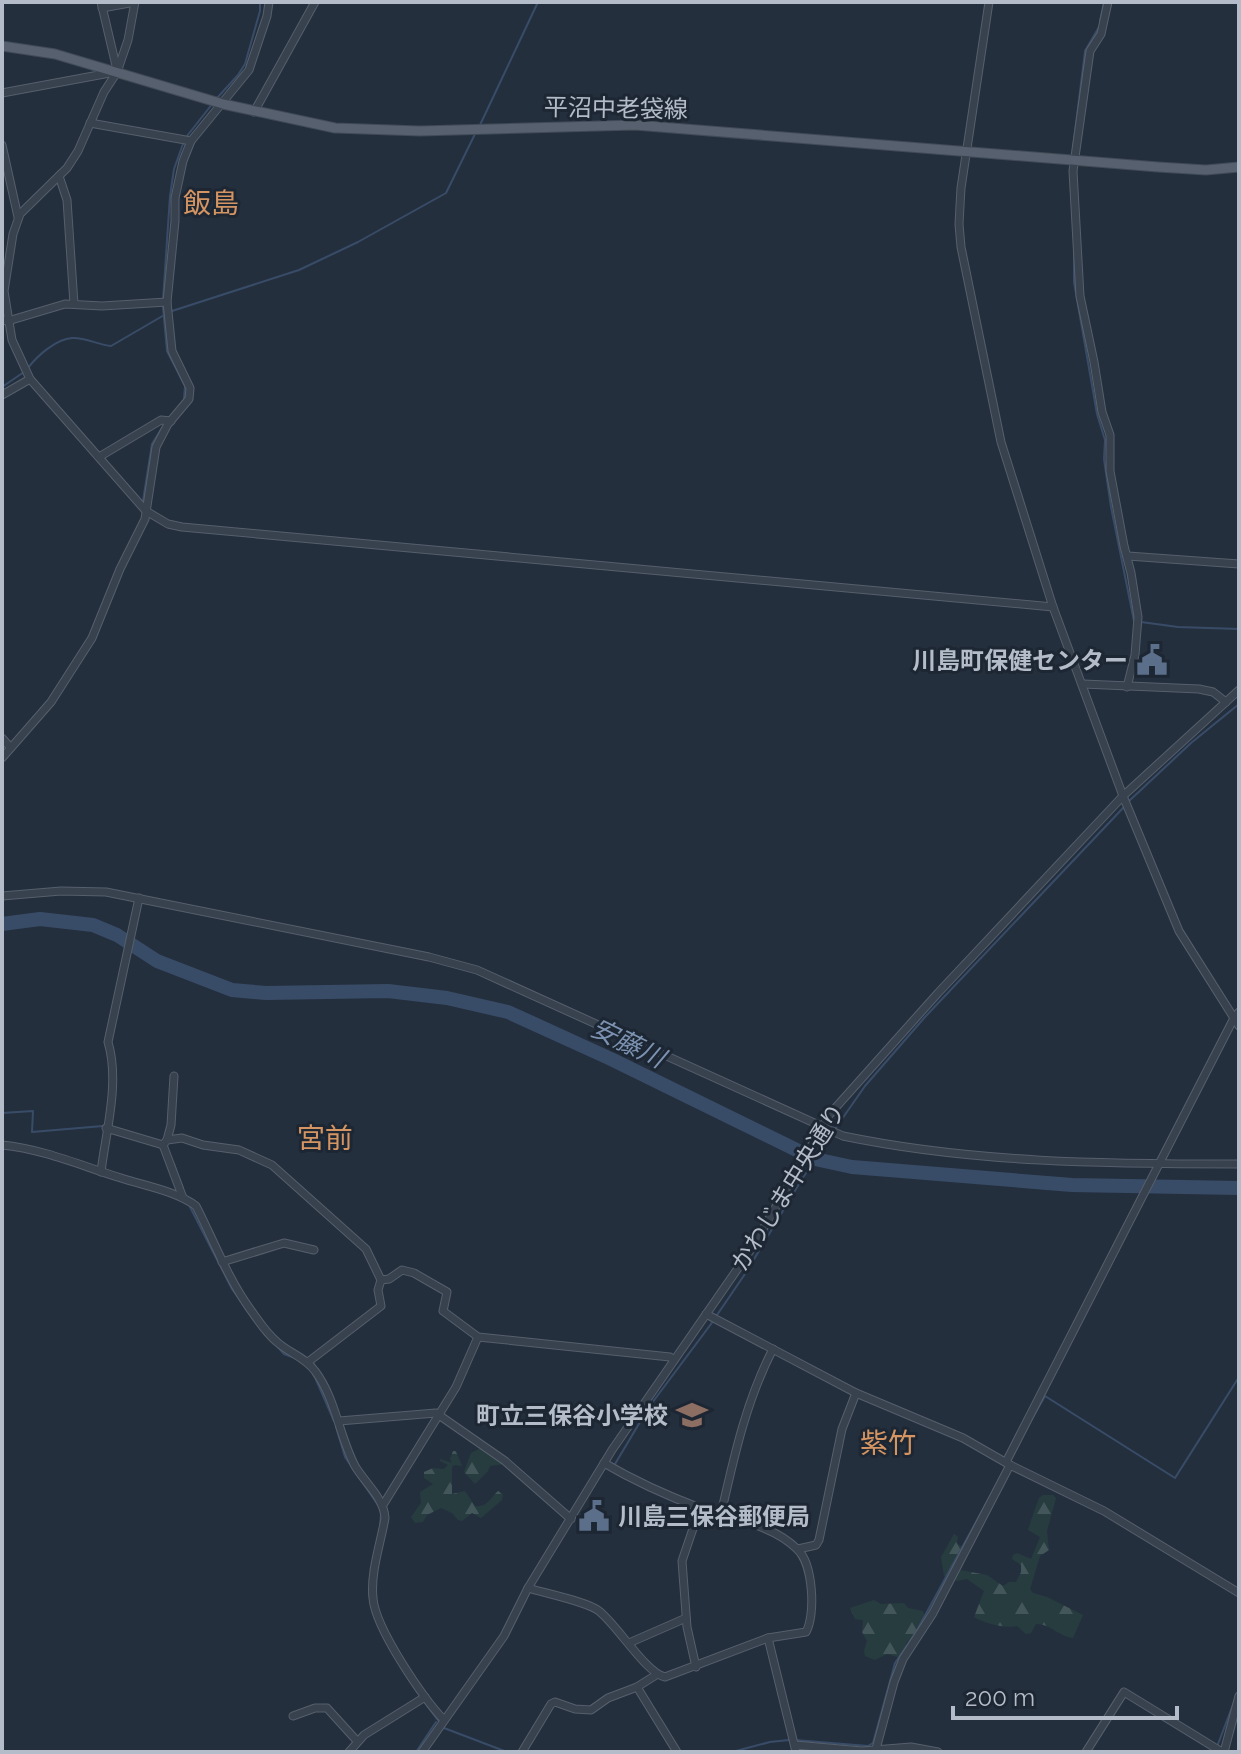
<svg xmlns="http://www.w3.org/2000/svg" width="1241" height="1754" viewBox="0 0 1241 1754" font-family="Raleway,'Noto Sans JP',sans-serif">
	<defs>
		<pattern id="forest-firs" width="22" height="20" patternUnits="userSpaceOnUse" patternTransform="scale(2)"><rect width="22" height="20" fill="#263c3f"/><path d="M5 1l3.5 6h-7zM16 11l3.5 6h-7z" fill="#435659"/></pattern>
	</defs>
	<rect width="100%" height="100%" fill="#242f3e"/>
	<g fill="url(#forest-firs)">
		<path d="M481,1448L501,1453L505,1464L490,1466L488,1471L475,1484L464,1472L471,1453Z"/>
		<path d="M453,1451H456L462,1466L454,1465L452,1467V1494L465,1491L475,1506C487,1508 490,1498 498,1491L503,1494L502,1500L481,1518L472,1513L462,1521L458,1520L452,1513L441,1508L427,1515L423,1522L415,1523L411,1517L421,1503L420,1492L433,1484L424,1478V1472L433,1468L444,1469L448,1465L440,1461V1459L452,1463L450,1459Z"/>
		<path d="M1043,1495H1053L1056,1498L1047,1531L1049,1550L1040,1556L1030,1589L1033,1593L1047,1597L1083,1615L1073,1638C1060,1637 1051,1624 1036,1624L1031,1633L1026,1634L1017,1626C1006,1629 983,1623 974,1617L984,1591L967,1579L957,1581L944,1576L941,1557L954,1534L958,1537L957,1543L964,1549L955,1569L987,1575L1003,1586L1009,1582H1016L1021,1572V1565L1012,1559L1013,1555L1017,1553L1031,1559L1040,1537L1028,1530C1031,1520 1035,1509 1039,1498Z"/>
		<path d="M874,1600L881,1604L904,1603L908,1608L923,1611L925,1619L919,1630L906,1643L907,1648L901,1658L887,1654L875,1660L865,1656L864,1651L867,1641L862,1632L863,1620L855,1619L850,1608Z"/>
	</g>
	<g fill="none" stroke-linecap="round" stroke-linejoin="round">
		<g stroke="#394c67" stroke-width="2">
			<path d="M1100,21L1104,2"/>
			<path d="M217,98L238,75L245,64L260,11V2"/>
			<path d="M480,125L538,2"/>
			<path d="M187,136L213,103"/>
			<path d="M1072,156L1085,51L1099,27"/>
			<path d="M1074,254V282L1097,414L1105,440L1104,459L1111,507L1134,621"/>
			<path d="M163,300L170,196L174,169L184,141"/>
			<path d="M163,307L167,351L185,386L184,399"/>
			<path d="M172,311L299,270L358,242L446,193L475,134"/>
			<path d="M28,368C37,356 56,339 72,338C84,337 99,345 111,346L166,314"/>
			<path d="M2,387L24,372"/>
			<path d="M143,501L152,444L165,423"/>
			<path d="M1141,622L1178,627L1239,629"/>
			<path d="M1128,802L1191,743L1239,704"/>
			<path d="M2,1113L33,1111L32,1132L103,1126"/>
			<path d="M835,1129L865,1086L925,1017L1124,807"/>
			<path d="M174,1164L183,1188"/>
			<path d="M189,1205L232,1289L266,1336"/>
			<path d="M717,1315L747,1271L802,1179L832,1135"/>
			<path d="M277,1346L284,1354L295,1358"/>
			<path d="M314,1375L334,1421"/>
			<path d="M1029,1424L1045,1396L1175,1478L1239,1377"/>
			<path d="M336,1427L345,1457L378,1505"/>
			<path d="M615,1464L649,1407L714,1320"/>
			<path d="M380,1528L381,1514"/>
			<path d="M369,1593L373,1614"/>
			<path d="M400,1666L410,1681"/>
			<path d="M413,1686L421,1697"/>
			<path d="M425,1703L440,1723"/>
			<path d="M444,1728L507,1752"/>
			<path d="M795,1740L868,1746L873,1743L895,1663L916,1632L988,1500"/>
			<path d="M1218,1744L1234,1702"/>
			<path d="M416,1752L436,1722"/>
			<path d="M732,1752L770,1742L789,1740"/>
		</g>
		<path stroke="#394c67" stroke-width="14" d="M2,924L40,919L93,925L117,935L157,961L232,990L266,993L388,991L447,998L508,1012L611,1059L815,1159L852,1167L1072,1185L1239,1188"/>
		<defs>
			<g id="minor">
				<path d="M101,2L117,70"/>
				<path d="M135,2L128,40L117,72L104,92L78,151L67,168L20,214L13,234L4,291L12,340L30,379L146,511L168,524L182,527L1053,607"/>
				<path d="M989,2L961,188L959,224L961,247L1001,442L1053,607L1123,796L1179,931L1239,1026"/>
				<path d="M1108,2L1101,34L1090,51L1073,171L1080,296L1094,362L1102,412L1110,435V471L1124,546L1131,573L1138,617L1135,655L1127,687"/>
				<path d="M102,8L135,2"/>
				<path d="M2,93L115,72"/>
				<path d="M254,112L315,2"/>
				<path d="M90,123L191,141"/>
				<path d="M2,145L18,217"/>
				<path d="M59,176L67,200L74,304"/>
				<path d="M2,320L8,321L65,304L102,306L167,302"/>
				<path d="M2,395L30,379"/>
				<path d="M99,457L161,420L171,421"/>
				<path d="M1128,556L1239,564"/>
				<path d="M1083,684L1199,689L1213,692L1226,702"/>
				<path d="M2,738L10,747"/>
				<path d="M2,758L51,702L92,638L120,569L145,519L156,447L168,424L189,399L190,388L172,351L167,302L175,221V198L183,161L191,141L249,70L267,16L269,2"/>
				<path d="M2,896L61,891L106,892L429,957L477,970L843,1136C973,1163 1107,1164 1239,1164"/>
				<path d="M106,1128L163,1145"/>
				<path d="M167,1140L171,1125L174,1076"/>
				<path d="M2,1145C43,1149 82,1166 121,1178C145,1186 176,1191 196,1206C214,1241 227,1277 250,1309C258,1320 266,1333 277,1342C289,1353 305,1357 315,1371C336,1399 339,1436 355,1466C365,1483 384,1498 385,1518C381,1542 370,1573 373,1598C375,1628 423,1698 444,1720"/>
				<path d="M163,1145L167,1140L182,1138L203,1145L239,1150L272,1165L366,1249L381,1280L378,1290L381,1306L308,1362"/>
				<path d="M163,1145L183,1198"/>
				<path d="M101,1172C106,1131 120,1082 108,1042L139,898"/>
				<path d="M222,1262L284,1243L314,1250"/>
				<path d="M381,1280L389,1279L402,1270L414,1273L447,1292L443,1311L478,1337L456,1387L383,1505"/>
				<path d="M706,1314L856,1393L963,1438L1010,1465L1104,1511L1239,1593"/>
				<path d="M478,1337L670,1357L674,1360"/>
				<path d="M339,1421L436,1413L505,1461L571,1519"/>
				<path d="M1006,1462L1234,1018L1239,1012"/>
				<path d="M721,1514C734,1457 746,1401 773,1349"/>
				<path d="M798,1549L816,1545L819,1540L842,1429L856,1393"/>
				<path d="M528,1588C544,1593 588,1602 599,1611C618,1626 646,1673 665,1677L768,1638L806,1632C816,1614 813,1563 797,1549C772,1524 731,1519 700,1508C668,1496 633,1480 604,1463"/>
				<path d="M768,1638L796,1752"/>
				<path d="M629,1643L686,1618"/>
				<path d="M696,1667L687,1627L682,1561L700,1508"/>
				<path d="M637,1687L677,1752"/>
				<path d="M293,1716L315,1708H327L357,1741"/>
				<path d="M795,1745L862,1751L911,1747L938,1752"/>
				<path d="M876,1749L894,1682L903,1659L933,1613L1010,1465"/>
				<path d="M349,1752L364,1735L425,1697"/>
				<path d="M422,1752L504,1636L528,1588L612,1450L752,1248L829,1115L938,993L1123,796L1239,690"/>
				<path d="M522,1752L551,1704L555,1702L575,1709L591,1710L608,1698L637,1687L656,1675"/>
				<path d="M1086,1752L1124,1692L1222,1752"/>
				<path d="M1224,1752L1239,1696"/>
			</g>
			<path id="major" d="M2,46L55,54L223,104L335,128L420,131L635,125L1158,167L1206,170L1239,167"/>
		</defs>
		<use href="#minor" stroke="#565f6c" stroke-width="9"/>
		<use href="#major" stroke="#414a57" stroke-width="11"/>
		<use href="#minor" stroke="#38414e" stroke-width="7"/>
		<use href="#major" stroke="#56606e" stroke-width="9"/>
	</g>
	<defs>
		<symbol id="civic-bare" viewBox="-9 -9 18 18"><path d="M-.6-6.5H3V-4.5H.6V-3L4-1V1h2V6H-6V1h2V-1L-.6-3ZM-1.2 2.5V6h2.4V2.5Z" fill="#5c6f8a" stroke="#1d2633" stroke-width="2.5" paint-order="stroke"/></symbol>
		<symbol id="school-bare" viewBox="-9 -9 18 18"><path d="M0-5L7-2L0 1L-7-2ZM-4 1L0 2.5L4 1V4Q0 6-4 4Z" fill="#8d6e63" stroke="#1d2633" stroke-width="2.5" paint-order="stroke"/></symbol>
	</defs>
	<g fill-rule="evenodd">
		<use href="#civic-bare" x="1130" y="638" width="44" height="44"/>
		<use href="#school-bare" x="670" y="1393" width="44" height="44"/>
		<use href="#civic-bare" x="572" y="1494" width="44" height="44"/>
	</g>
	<g text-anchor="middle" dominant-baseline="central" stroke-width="6" stroke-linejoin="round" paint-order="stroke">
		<g font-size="24" fill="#b4bcc9" stroke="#1d2633">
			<text transform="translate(616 108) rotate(1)">平沼中老袋線</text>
			<text transform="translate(788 1187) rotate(-58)">かわじま中央通り</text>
		</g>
		<g font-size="24" font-weight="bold" fill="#b4bcc9" stroke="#1d2633" text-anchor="end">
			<text x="1128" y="660">川島町保健センター</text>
			<text x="668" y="1415">町立三保谷小学校</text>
			<text x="618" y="1516" text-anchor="start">川島三保谷郵便局</text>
		</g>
		<g font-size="26" font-style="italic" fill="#7c92b1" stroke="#1d2633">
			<text transform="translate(628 1043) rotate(26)">安藤川</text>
		</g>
		<g font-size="28" fill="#d59563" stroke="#1d2633">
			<text x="211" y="203">飯島</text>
			<text x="325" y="1138">宮前</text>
			<text x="888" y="1443">紫竹</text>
		</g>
	</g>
	<rect width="1241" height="1754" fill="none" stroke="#b4bcc9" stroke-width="8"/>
	<path d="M953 1706v12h224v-12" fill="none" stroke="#b4bcc9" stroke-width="4"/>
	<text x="965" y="1706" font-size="24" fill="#b4bcc9" stroke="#1d2633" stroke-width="6" paint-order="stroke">200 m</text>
</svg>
